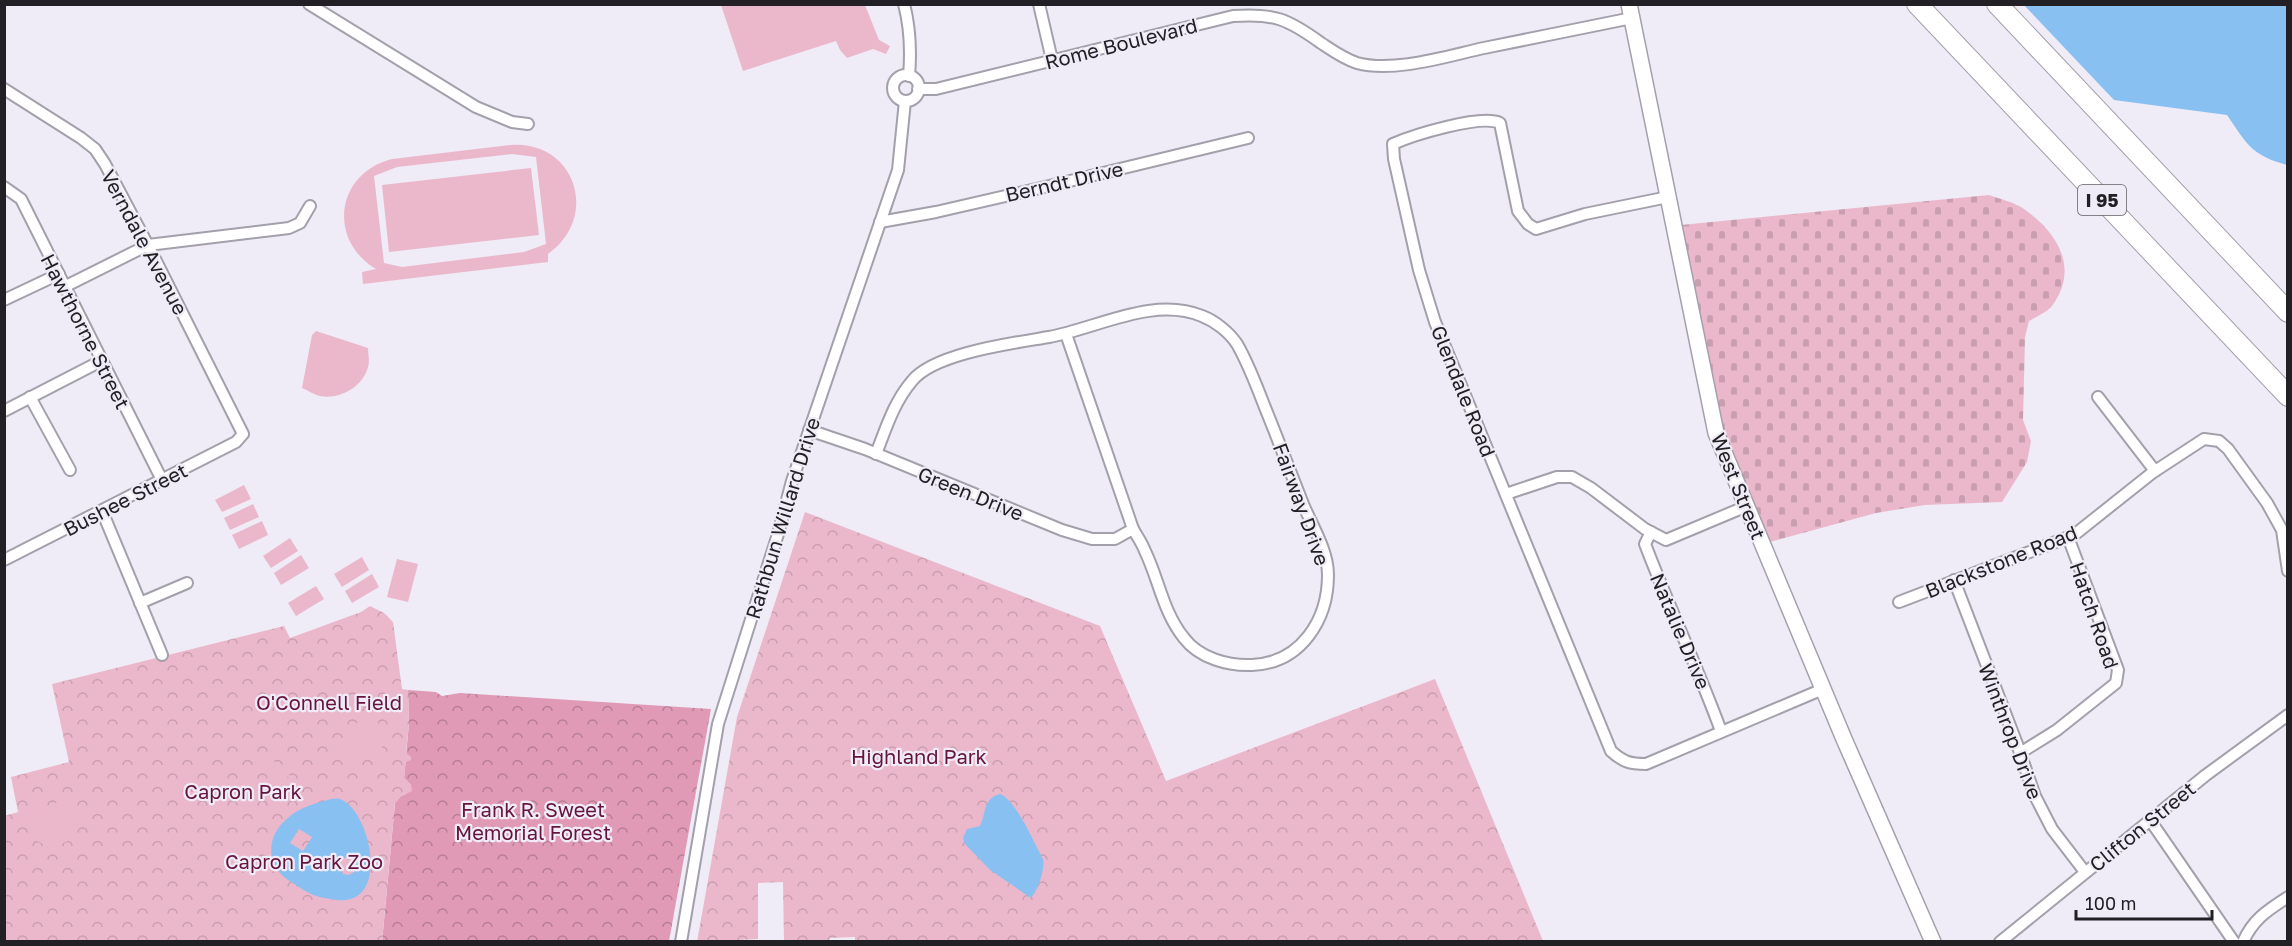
<svg xmlns="http://www.w3.org/2000/svg" width="2292" height="946" viewBox="0 0 2292 946" font-family="'Golos Text',sans-serif">
	<defs>
		<pattern id="forest-crowns" width="20" height="18" patternUnits="userSpaceOnUse" patternTransform="scale(1.5)"><rect width="20" height="18" fill="#e19ab6"/><path d="M2 6a3 3 0 1 1 6 0M12 15a3 3 0 1 1 6 0" fill="none" stroke="#b67d94"/></pattern>
		<pattern id="cemetery-stones" width="16" height="16" patternUnits="userSpaceOnUse" patternTransform="scale(1.5)"><rect width="16" height="16" fill="#ebb8cb"/><path d="M2 7V4a2 2 0 0 1 4 0v3zM10 15v-3a2 2 0 0 1 4 0v3z" fill="#c99eae"/></pattern>
		<pattern id="park-crowns" width="20" height="18" patternUnits="userSpaceOnUse" patternTransform="scale(1.5)"><rect width="20" height="18" fill="#ebb8cb"/><path d="M2 6a3 3 0 1 1 6 0M12 15a3 3 0 1 1 6 0" fill="none" stroke="#c99eae"/></pattern>
	</defs>
	<rect width="100%" height="100%" fill="#efebf7"/>
	<path fill="url(#forest-crowns)" d="M408,690L436,692L442,696L460,693L711,709L669,941L382,942L395,803L401,796L406,794L411,785L404,778L409,723Z"/>
	<path fill="url(#cemetery-stones)" d="M1989,195C2000,199 2014,202 2024,209C2057,232 2080,268 2052,306C2047,312 2036,317 2029,321L2025,337L2023,420L2031,441L2027,462L2002,502L1925,505L1876,513L1770,542L1725,441L1681,225Z"/>
	<g fill="url(#park-crowns)">
		<path d="M805,512L1100,626L1166,781L1435,679L1543,941L855,942V937L830,938L829,941H784L783,882L758,883V939L697,942L737,717Z"/>
		<path d="M370,606L384,613L393,622L402,689L408,690L409,723L406,753L411,757V760L406,762L404,778L411,785L412,791L401,796L395,803L382,941H5L4,816L18,812L11,777L69,762L52,684L284,626L290,638L361,612Z"/>
	</g>
	<g fill="#ebb8cb" fill-rule="evenodd">
		<path d="M721,5H865L879,40L890,46L886,54L873,49L847,58L840,50L836,41L743,71Z"/>
		<path d="M511,145C576,141 600,217 548,254V262L363,284L362,272L376,269C327,240 336,173 392,159ZM512,154L536,157L546,244L524,252L402,267L384,263L374,176L397,167Z"/>
		<path d="M531,168L539,235L389,252L382,185Z"/>
		<path d="M316,331L368,348C368,353 370,361 368,367C363,387 339,400 320,396C314,395 308,390 302,388L312,335Z"/>
		<path d="M244,485L251,499L222,512L215,500Z"/>
		<path d="M253,504L259,517L230,530L224,518Z"/>
		<path d="M262,521L268,535L239,549L232,535Z"/>
		<path d="M290,538L298,551L271,568L263,556Z"/>
		<path d="M301,555L309,568L281,585L274,573Z"/>
		<path d="M362,557L369,570L342,587L334,574Z"/>
		<path d="M397,559L418,564L408,602L387,597Z"/>
		<path d="M372,574L379,587L352,603L345,591Z"/>
		<path d="M316,586L324,599L296,616L288,603Z"/>
		<path d="M368,720L378,722L382,748L386,751V757L382,760L376,756L349,760C336,742 347,722 368,720Z"/>
		<path d="M267,761C282,761 288,767 291,781L289,782L287,771L280,767L247,773V771L254,769V765Z"/>
		<path d="M278,777L281,783L252,797L249,782Z"/>
		<path d="M62,801C88,803 85,836 63,843L49,839L44,844L27,837L36,831L33,825L24,822L38,809L45,810L52,804Z"/>
	</g>
	<g fill="#89c0f2" fill-rule="evenodd">
		<path d="M2024,5H2287V165C2251,155 2247,144 2227,115L2114,100Z"/>
		<path d="M1000,794C1016,800 1034,843 1043,859C1045,870 1038,890 1031,898L990,870L965,844L963,838L967,829L980,826C986,814 983,798 1000,794Z"/>
		<path d="M331,799C334,799 337,798 340,799C370,809 392,906 337,900C323,898 314,897 302,889C295,884 286,880 280,873C265,854 270,832 289,817C300,807 317,803 331,799ZM299,829L312,837L303,851L290,843ZM346,857L354,859L357,866L354,872L349,875L343,874L339,868L340,861Z"/>
	</g>
	<g fill="none" stroke-linecap="round" stroke-linejoin="round">
		<defs>
			<g id="minor">
				<path d="M309,4L476,107L512,122L528,124"/>
				<path d="M904,4C910,27 911,53 909,76"/>
				<path d="M1039,4L1052,60"/>
				<circle cx="906" cy="88" r="13"/>
				<path d="M4,89L81,138L95,149L105,164L152,253L243,434L236,442L4,560"/>
				<path d="M918,89H936L1233,16C1274,13 1288,19 1321,43C1333,51 1344,59 1357,63C1394,73 1447,56 1484,48C1533,38 1583,28 1632,18"/>
				<path d="M4,187L21,199L162,480"/>
				<path d="M1668,197L1585,214L1536,229L1528,224L1518,211L1500,123C1481,114 1413,135 1393,144L1394,159L1419,270L1435,322L1611,751C1623,762 1630,764 1646,764L1823,689"/>
				<path d="M880,222L936,212L1045,187L1248,138"/>
				<path d="M64,287L148,245L289,228L300,223L310,206"/>
				<path d="M4,300L59,274"/>
				<path d="M30,397L70,470"/>
				<path d="M2098,397L2155,471"/>
				<path d="M4,411L101,361"/>
				<path d="M809,430L865,449L1062,530L1092,539H1115L1133,529"/>
				<path d="M876,454C886,428 894,402 912,381C934,353 1014,343 1049,337C1098,328 1153,296 1202,316C1215,321 1229,332 1237,344C1248,363 1256,384 1264,405C1277,437 1290,471 1303,504C1312,526 1328,550 1328,575C1328,620 1301,663 1252,665C1228,666 1199,658 1184,638C1163,612 1159,580 1145,551C1142,543 1137,536 1133,529L1066,334"/>
				<path d="M1506,494L1557,477H1572L1591,488L1645,529L1666,540L1747,506"/>
				<path d="M102,511L162,655"/>
				<path d="M1651,532L1645,544C1669,607 1698,668 1721,731"/>
				<path d="M1954,580L2017,744L2035,796L2052,829L2085,872"/>
				<path d="M1899,602L2074,535L2152,473L2204,439L2219,441L2228,449L2267,503L2282,530L2288,571"/>
				<path d="M140,603L187,583"/>
				<path d="M2020,753L2057,730L2116,683L2118,670L2068,537"/>
				<path d="M2150,820L2234,942"/>
				<path d="M681,942L718,724L778,534L792,481L898,170L905,101"/>
				<path d="M2000,942L2206,775L2288,715"/>
				<path d="M2243,942C2253,919 2268,910 2288,897"/>
			</g>
			<path id="secondary" d="M1629,4L1716,433L1844,739L1933,942"/>
			<g id="motorway">
				<path d="M1917,4L2288,396"/>
				<path d="M1997,4L2288,312"/>
			</g>
		</defs>
		<use href="#minor" stroke="#a3a0ab" stroke-width="14"/>
		<use href="#secondary" stroke="#a3a0ab" stroke-width="18"/>
		<use href="#motorway" stroke="#a3a0ab" stroke-width="22"/>
		<use href="#minor" stroke="#fff" stroke-width="10"/>
		<use href="#secondary" stroke="#fff" stroke-width="15"/>
		<use href="#motorway" stroke="#fff" stroke-width="20"/>
	</g>
	<g text-anchor="middle" dominant-baseline="central" stroke-width="4.5" stroke-linejoin="round" paint-order="stroke">
		<rect fill="#efebf7" stroke="#605d63" stroke-width="1.5" x="2078" y="185" width="48" height="30" rx="4.5"/>
		<g font-size="18" font-weight="bold" fill="#222024">
			<text x="2102" y="200">I 95</text>
		</g>
		<g font-size="20" fill="#222024" stroke="#efebf7">
			<text transform="translate(1121 43) rotate(-14)">Rome Boulevard</text>
			<text transform="translate(1064 181) rotate(-13)">Berndt Drive</text>
			<text transform="translate(145 242) rotate(62)">Verndale Avenue</text>
			<text transform="translate(86 331) rotate(63)">Hawthorne Street</text>
			<text transform="translate(1464 391) rotate(68)">Glendale Road</text>
			<text transform="translate(1739 486) rotate(68)">West Street</text>
			<text transform="translate(971 493) rotate(22)">Green Drive</text>
			<text transform="translate(125 499) rotate(-27)">Bushee Street</text>
			<text transform="translate(1302 504) rotate(70)">Fairway Drive</text>
			<text transform="translate(782 518) rotate(-73)">Rathbun Willard Drive</text>
			<text transform="translate(2001 561) rotate(-22)">Blackstone Road</text>
			<text transform="translate(2095 615) rotate(71)">Hatch Road</text>
			<text transform="translate(1681 631) rotate(67)">Natalie Drive</text>
			<text transform="translate(2011 731) rotate(69)">Winthrop Drive</text>
			<text transform="translate(2142 826) rotate(-39)">Clifton Street</text>
		</g>
		<g font-size="20" fill="#66143d" stroke="#efebf7">
			<text x="329" y="702">O'Connell Field</text>
			<text x="919" y="756">Highland Park</text>
			<text x="243" y="791">Capron Park</text>
			<text x="533" y="809">Frank R. Sweet<tspan x="533" dy="23">Memorial Forest</tspan></text>
			<text x="304" y="861">Capron Park Zoo</text>
		</g>
	</g>
	<rect width="2292" height="946" fill="none" stroke="#222024" stroke-width="12"/>
	<path d="M2076 910v9h136v-9" fill="none" stroke="#222024" stroke-width="3"/>
	<text x="2085" y="910" font-size="18" fill="#222024" stroke="#efebf7" stroke-width="4.5" paint-order="stroke">100 m</text>
</svg>
